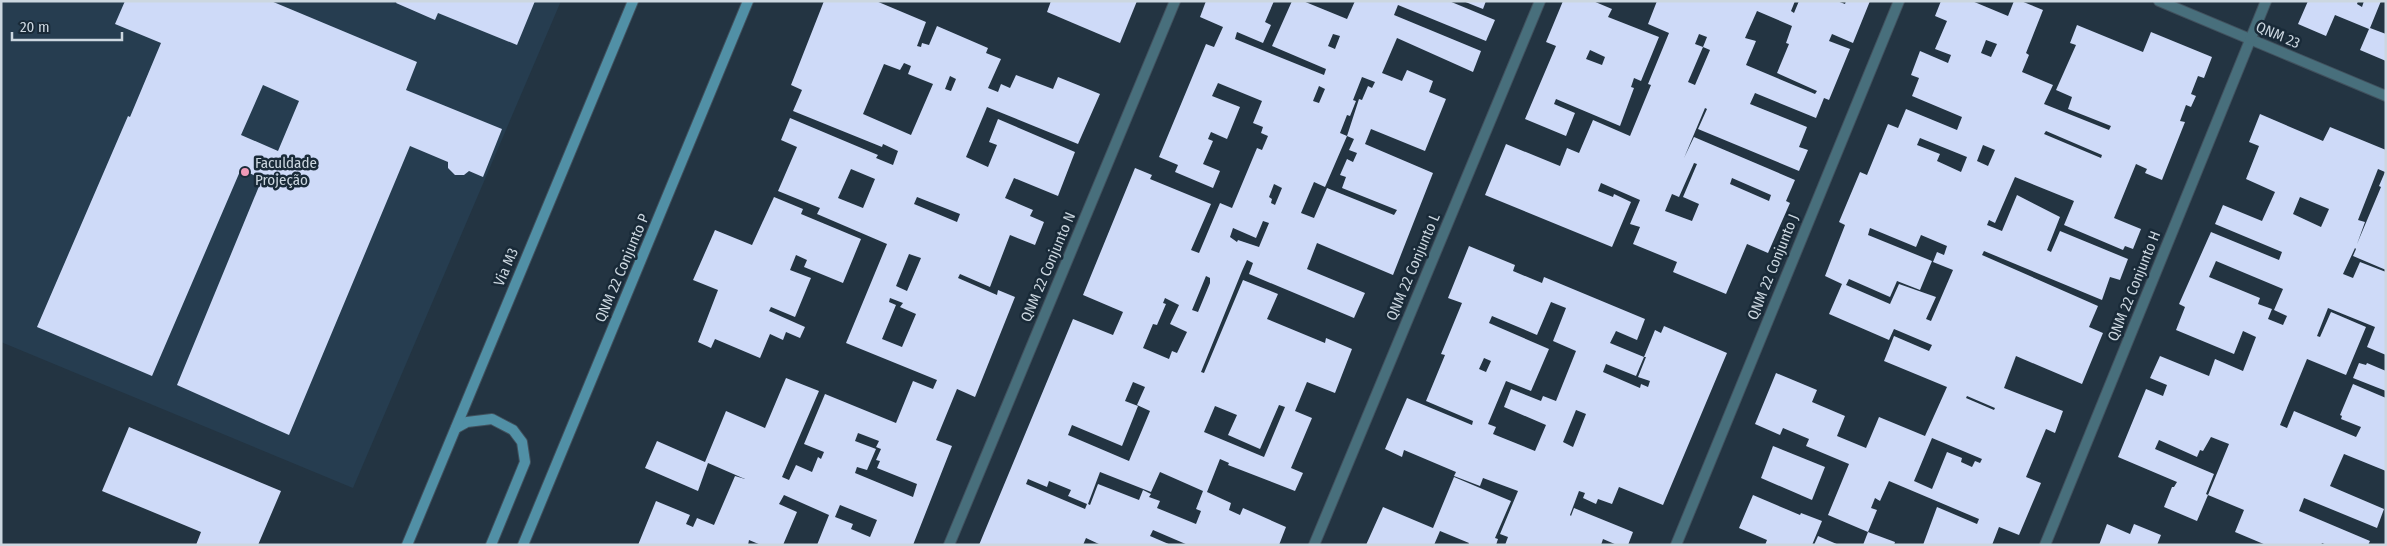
<svg xmlns="http://www.w3.org/2000/svg" width="2387" height="546" viewBox="0 0 2387 546" font-family="'Fira Sans Condensed',sans-serif">
	<rect width="100%" height="100%" fill="#233442"/>
	<path fill="#263d50" d="M1,1H561L353,488L1,342Z"/>
	<g fill="#cedaf8" fill-rule="evenodd">
		<path d="M125,1H271L417,62L406,90L502,129L483,177L469,171L464,175H455L448,168V162L410,146L289,435L177,385L262,179L241,169L152,376L37,327L128,116L130,117L161,43L115,24ZM263,85L299,101L278,151L241,135Z"/>
		<path d="M397,1H535L517,45L438,13L435,20L396,3Z"/>
		<path d="M824,1H876L926,22L917,46L921,47L922,43L929,45L937,26L988,48L986,53L1001,59L988,88L998,92L1001,84L1010,88L1016,75L1053,89L1058,77L1100,94L1078,144L987,107L966,157L988,167L997,145L989,142L998,119L1075,152L1058,196L1014,178L1005,198L1033,210L1030,216L1044,222L1035,245L1010,235L990,287L960,274L958,278L997,295L998,290L1015,297L975,397L957,389L936,440L952,446L913,545H817L829,515L784,495L779,504L797,512L783,545H761L749,540L748,545H638L656,501L690,515L686,524L693,527L697,518L714,525L735,476L745,479L708,463L698,491L645,468L657,441L705,462L726,411L765,428L786,378L819,391L782,477L789,480L796,465L812,472L818,457L821,459L824,452L804,444L825,394L896,423L913,381L933,389L937,380L846,343L887,244L817,214L820,208L778,191L797,147L781,140L790,118L878,155L876,158L893,165L898,151L883,144L882,147L793,111L802,90L791,85ZM904,63L911,66L908,74L933,84L911,135L863,114L884,64L900,70ZM950,76L956,79L951,91L945,89ZM851,169L875,179L863,208L838,198ZM917,197L960,214L957,222L914,204ZM909,254L921,258L907,291L896,286ZM890,298L903,303L900,307L916,314L902,347L882,339L896,305L889,302ZM858,433L879,441L876,447L881,449L876,460L880,461L877,468L917,484L913,497L855,473L857,467L867,470L876,449L855,441ZM840,505L877,520L870,537L851,529L853,524L835,517Z"/>
		<path d="M1051,1H1137L1120,43L1047,12Z"/>
		<path d="M1206,1H1274L1265,22L1271,25L1263,43L1237,32L1235,39L1324,75L1326,69L1272,46L1292,1H1303L1347,19L1355,1H1449L1495,20L1486,41L1398,5L1394,15L1481,51L1473,72L1397,38L1382,73L1402,81L1407,70L1433,81L1429,92L1446,99L1425,151L1371,129L1365,144L1433,173L1393,275L1317,243L1307,269L1365,293L1354,318L1249,274L1253,263L1247,260L1242,271L1201,372L1204,373L1243,280L1278,294L1267,319L1325,343L1326,338L1352,349L1335,393L1307,382L1295,411L1312,418L1291,468L1303,473L1295,491L1228,465L1229,463L1220,459L1207,492L1231,503L1229,510L1240,515L1243,508L1286,527L1279,545H1188L1153,530L1150,536L1171,545H1101L1086,538L1083,545H979L1073,319L1113,335L1123,312L1083,295L1135,168L1152,175L1150,179L1211,204L1191,250L1199,253L1220,203L1232,208L1257,148L1262,150L1268,136L1261,133L1263,127L1253,123L1262,101L1218,83L1212,96L1240,107L1227,139L1211,132L1208,139L1213,141L1203,164L1220,171L1213,188L1175,172L1178,165L1159,157L1206,44L1214,47L1223,27L1200,17ZM1333,34L1340,36L1335,49L1328,46ZM1362,77L1375,82L1372,88L1368,86L1362,100L1359,99L1347,136L1340,133L1347,115L1350,116L1356,101L1353,100ZM1319,86L1325,89L1319,103L1313,101ZM1347,136L1354,139L1349,150L1357,153L1353,162L1347,159L1340,175L1346,177L1342,188L1397,210L1394,215L1327,188L1314,218L1301,213L1314,182L1325,187ZM1274,184L1282,188L1275,205L1271,203L1272,199L1269,197ZM1263,221L1269,223L1259,247L1238,240L1237,242L1230,237L1233,228L1256,238ZM1206,276L1210,278V283L1198,312L1192,310ZM1165,298L1179,305L1170,324L1187,332L1177,353L1172,351L1169,359L1143,348L1153,324L1157,325L1166,304L1163,303ZM1133,382L1145,387L1137,405L1150,411L1129,461L1068,435L1072,425L1122,446L1138,406L1125,401ZM1279,405L1285,407L1264,457L1204,432L1215,406L1237,415L1228,435L1260,449ZM1100,472L1151,492L1160,472L1203,491L1196,509L1201,511L1196,524L1157,508L1160,501L1149,497L1151,494L1143,490L1139,500L1098,484L1090,505L1088,504ZM1028,479L1047,487L1049,481L1071,490L1068,496L1087,504L1085,509L1026,484Z"/>
		<path d="M1463,1H1486L1483,9Z"/>
		<path d="M1563,1H1593L1612,9L1608,17L1659,37L1641,81L1634,78L1631,87L1634,88L1620,126L1556,99L1554,104L1575,113L1566,136L1525,119L1556,46L1546,42ZM1590,50L1605,57L1602,65L1586,59Z"/>
		<path d="M1657,1H1795L1791,11L1794,13L1799,1H1837L1845,4L1846,1H1870L1853,43L1832,34L1829,41L1850,49L1829,100L1824,98L1816,118L1755,93L1750,104L1807,127L1799,147L1808,150L1799,171L1698,129L1707,109L1705,108L1684,158L1694,137L1795,180L1786,201L1790,203L1768,253L1747,244L1726,294L1673,272L1677,262L1633,244L1640,227L1630,224L1640,200L1601,183L1598,191L1613,197L1614,194L1631,202L1612,247L1485,195L1506,144L1560,166L1567,148L1579,153L1593,120L1630,136L1651,85L1648,84L1669,33L1648,24ZM1757,11L1792,26L1786,43L1789,44L1777,73L1817,91L1815,94L1746,65L1756,41L1745,38ZM1699,34L1707,37L1703,47L1695,44ZM1703,47L1710,50L1695,85L1688,82ZM1694,163L1697,164L1683,197L1699,204L1692,221L1665,211L1672,194L1679,197ZM1732,178L1771,195L1769,201L1730,184Z"/>
		<path d="M1941,1H1972L2008,16L2014,1H2021L2043,10L2026,53L2029,55L2022,72L2053,85L2044,104L2109,130L2111,126L2068,109L2072,97L2056,90L2076,45L2070,43L2077,25L2143,52L2151,32L2212,57L2204,78L2198,76L2191,94L2196,96L2191,107L2186,105L2180,121L2185,122L2162,180L2145,173L2147,169L2136,164L2114,218L2141,229L2133,249L2125,246L2123,250L2064,225L2074,201L2015,177L1995,223L1989,220L1987,225L2002,231L2017,195L2060,217L2047,250L2051,252L2060,231L2128,259L2120,280L2110,277L2102,300L1984,251L1982,255L2098,306L2089,327L2103,333L2082,384L2016,356L2004,388L2063,411L2055,433L2046,429L2026,477L2041,483L2019,535L1999,527L1992,545H1923L1937,507L1977,524L1979,519L1889,481L1880,501L1875,498L1871,508L1877,510L1868,532L1828,515L1849,464L1806,446L1809,439L1783,428L1780,435L1755,424L1776,373L1817,390L1812,402L1845,416L1837,436L1866,448L1879,417L1925,436L1947,387L1884,361L1894,336L1929,351L1932,345L1894,329L1889,340L1829,314L1842,284L1825,276L1845,225L1839,222L1860,172L1867,175L1888,124L1898,128L1906,109L1957,130L1962,117L1912,96L1919,78L1911,75L1920,51L1948,63L1951,55L1935,49L1947,21L1935,16ZM1986,40L1997,44L1991,57L1981,53ZM2046,131L2102,155L2101,158L2044,134ZM1920,138L1967,157L1961,172L1937,161L1940,154L1917,145ZM1983,145L1995,150L1988,166L1977,161ZM1870,228L1916,247L1921,235L1947,246L1944,255L1937,252L1933,262L1953,270L1931,321L1926,319L1936,297L1899,284L1890,304L1846,285L1849,279L1890,297L1897,281L1920,290L1932,261L1868,235ZM1967,396L1995,408L1994,410L1966,398ZM1932,438L1982,459L1980,463L1975,461L1972,467L1961,462L1962,458L1947,452L1932,489L1914,481Z"/>
		<path d="M2308,1H2358L2357,4L2362,7L2364,1H2381L2370,28L2386,34V61L2360,50L2369,29L2335,15L2326,36L2298,24Z"/>
		<path d="M2260,114L2323,141L2330,127L2386,150V270L2353,256L2356,249L2355,248L2343,274L2353,278L2360,262L2386,272V355L2367,347L2375,327L2328,308L2317,336L2320,337L2331,312L2366,327L2346,375L2307,359L2280,425L2287,428L2294,411L2356,437L2361,427L2341,419L2342,416L2340,415L2353,384L2386,398V471L2344,454L2330,486L2384,509L2377,528L2304,498L2299,511L2370,541L2368,545H2327L2322,543L2321,545H2266L2235,532L2244,510L2208,495L2197,521L2164,507L2172,487H2174L2177,482L2118,457L2146,389L2163,396L2167,385L2150,378L2160,356L2209,376L2215,359L2243,371L2256,337L2243,331L2234,354L2176,330L2185,307L2179,304L2211,232L2279,260L2282,252L2215,224L2223,205L2262,221L2275,192L2246,179L2259,146L2249,142ZM2378,169L2385,172L2379,186L2381,187L2357,244L2365,222L2358,220ZM2300,197L2329,209L2321,227L2293,214ZM2216,261L2283,289L2274,310L2287,316L2283,325L2268,319L2272,309L2258,304L2260,298L2209,277ZM2211,437L2229,444L2208,495L2206,494L2214,474L2155,449L2159,440L2197,457L2200,450L2203,451Z"/>
		<path d="M774,197L803,209L801,214L861,239L843,283L804,267L807,260L796,255L790,270L811,278L795,317L771,307L769,311L805,327L800,338L786,332L783,340L770,334L760,358L715,339L711,348L698,342L718,290L693,280L715,230L752,245Z"/>
		<path d="M1469,246L1515,265L1513,271L1542,283L1544,277L1645,319L1637,340L1616,331L1610,343L1644,357L1636,376L1606,364L1603,372L1640,388L1641,384L1648,387L1650,381L1638,377L1646,357H1644L1655,330L1661,333L1664,326L1727,353L1663,505L1619,487L1612,504L1598,499L1596,504L1583,498L1585,493L1579,491L1570,515L1571,516L1574,508L1633,532L1628,545H1617L1603,539L1601,545H1505L1508,537L1500,534L1518,491L1483,478L1480,486L1454,476L1456,472L1404,450L1402,457L1385,449L1407,398L1472,425L1473,421L1426,401L1445,355L1441,354L1462,303L1448,298ZM1551,302L1566,308L1553,341L1576,351L1556,401L1543,396L1541,401L1511,389L1504,407L1546,425L1535,451L1493,434L1496,427L1488,424L1506,381L1531,391L1549,349L1489,323L1492,316L1537,335ZM1484,358L1491,361L1486,372L1479,369ZM1576,410L1586,414L1573,447L1563,442Z"/>
		<path d="M2359,363L2366,365L2367,363L2386,371V391L2353,378Z"/>
		<path d="M129,427L281,491L258,545H196L201,532L102,491Z"/>
		<path d="M1773,446L1825,467L1812,500L1761,478Z"/>
		<path d="M1454,477L1511,501L1495,538L1498,539L1496,545H1468L1469,543L1440,531L1434,545H1366L1383,507L1433,528Z"/>
		<path d="M1753,495L1800,515L1801,513L1822,521L1812,545H1765L1767,540L1739,528Z"/>
		<path d="M2107,524L2130,534L2134,524L2161,535L2157,545H2099Z"/>
		<path d="M1868,532L1895,542L1894,545H1863Z"/>
		<path d="M1818,536L1839,545H1814Z"/>
	</g>
	<g fill="none" stroke-linecap="round" stroke-linejoin="round">
		<defs>
			<g id="street">
				<path d="M2159,1L2386,96"/>
				<path d="M949,545L1175,1"/>
				<path d="M1314,545L1540,1"/>
				<path d="M1676,545L1899,1"/>
				<path d="M2045,545L2266,1"/>
			</g>
			<g id="secondary">
				<path d="M456,428L467,422L492,419L513,430L522,442L525,462L491,545"/>
				<path d="M407,545L633,1"/>
				<path d="M523,545L748,1"/>
			</g>
		</defs>
		<use href="#street" stroke="#41515e" stroke-width="12"/>
		<use href="#secondary" stroke="#41515e" stroke-width="12"/>
		<use href="#street" stroke="#486f7c" stroke-width="10"/>
		<use href="#secondary" stroke="#5190a6" stroke-width="10"/>
	</g>
	<circle fill="#f09ab7" stroke="#192a38" stroke-width="2" cx="245" cy="172" r="5"/>
	<g text-anchor="middle" dominant-baseline="central" stroke-width="5" stroke-linejoin="round" paint-order="stroke">
		<g font-size="15" fill="#ccd7e0" stroke="#192a38">
			<text transform="translate(2278 35) rotate(23)">QNM 23</text>
			<text transform="translate(506 267) rotate(-67)">Via M3</text>
			<text transform="translate(1048 267) rotate(-67)">QNM 22 Conjunto N</text>
			<text transform="translate(1413 267) rotate(-67)">QNM 22 Conjunto L</text>
			<text transform="translate(1773 267) rotate(-68)">QNM 22 Conjunto J</text>
			<text transform="translate(622 268) rotate(-67)">QNM 22 Conjunto P</text>
			<text transform="translate(2134 286) rotate(-68)">QNM 22 Conjunto H</text>
		</g>
		<g font-size="15" fill="#ccd7e0" stroke="#192a38" text-anchor="start">
			<text x="255" y="163">Faculdade<tspan x="255" dy="17">Projeção</tspan></text>
		</g>
	</g>
	<rect width="2387" height="546" fill="none" stroke="#ccd7e0" stroke-width="5"/>
	<path d="M12 32v8h110v-8" fill="none" stroke="#ccd7e0" stroke-width="2.5"/>
	<text x="20" y="32" font-size="15" fill="#ccd7e0" stroke="#192a38" stroke-width="4" paint-order="stroke">20 m</text>
</svg>
